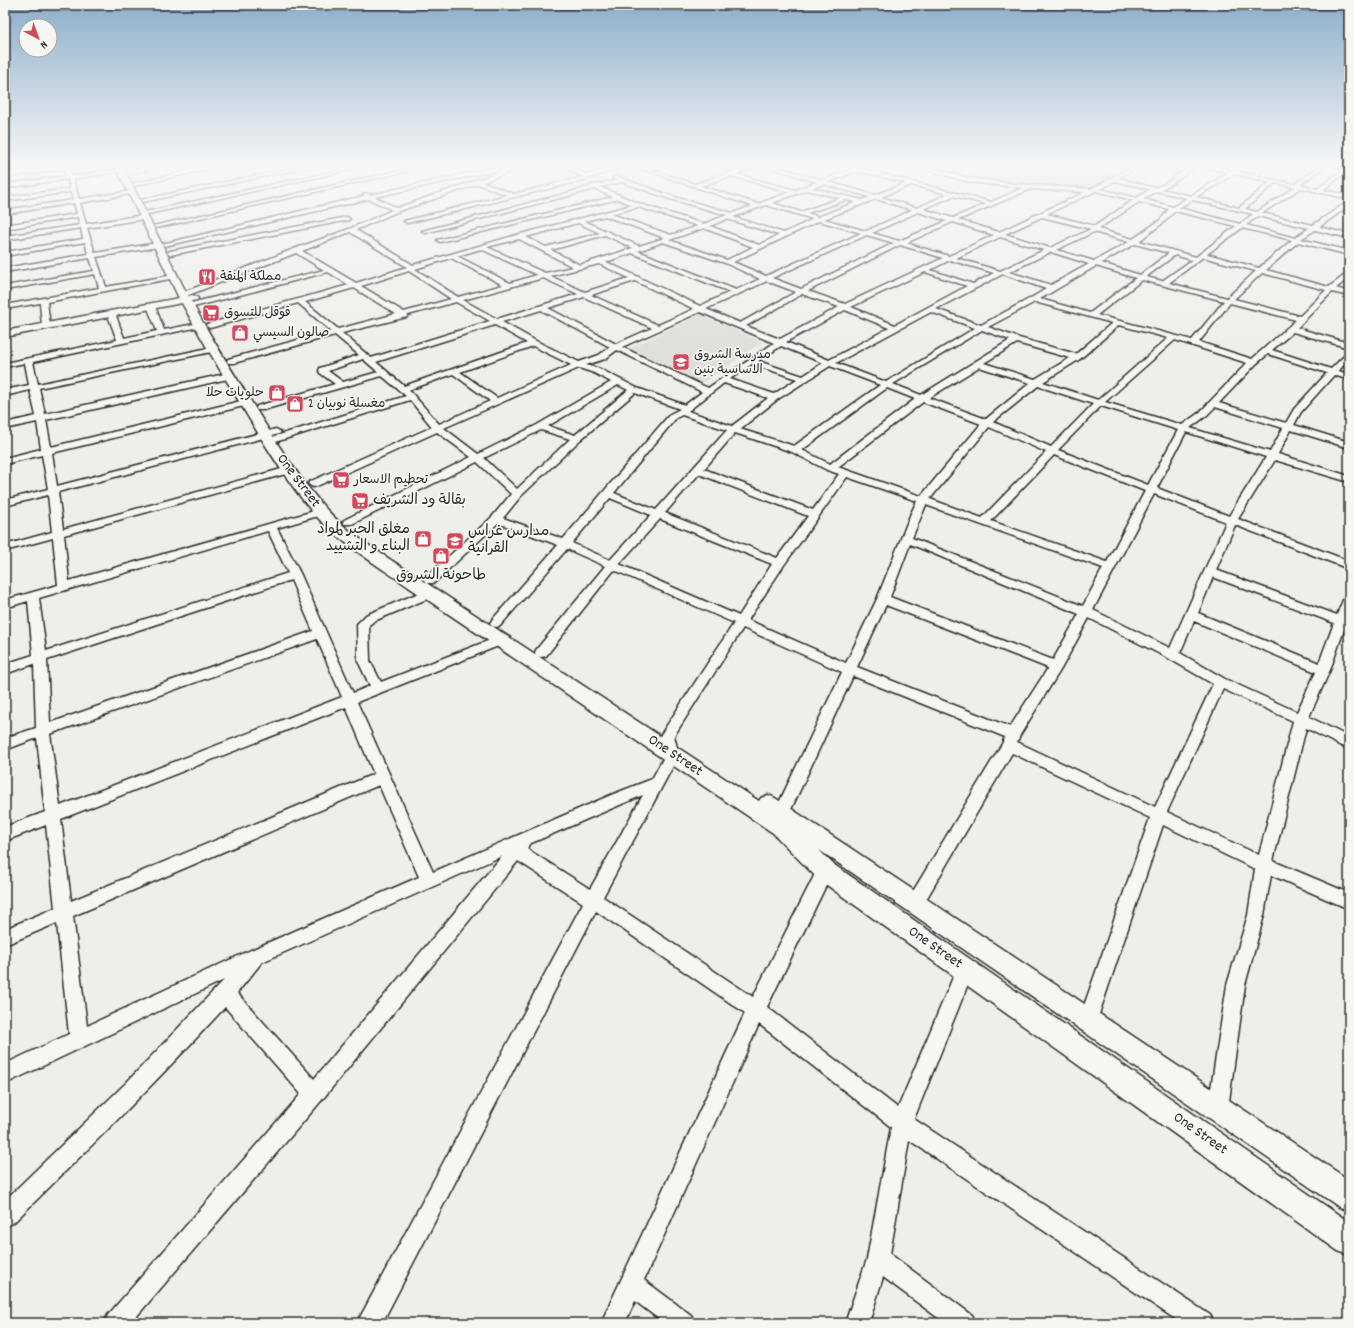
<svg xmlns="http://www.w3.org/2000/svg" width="1354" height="1328" viewBox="0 0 1354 1328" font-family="Dekko,'Playpen Sans Arabic',sans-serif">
	<rect width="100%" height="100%" fill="#eeeeea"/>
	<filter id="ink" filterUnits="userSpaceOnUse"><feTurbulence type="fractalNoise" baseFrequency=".025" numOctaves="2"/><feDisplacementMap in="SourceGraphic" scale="8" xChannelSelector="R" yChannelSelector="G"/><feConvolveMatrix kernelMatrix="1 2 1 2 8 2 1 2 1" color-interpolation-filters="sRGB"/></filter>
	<g filter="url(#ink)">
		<path fill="#dededb" d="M700,314L762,342L701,384L629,349Z"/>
		<path fill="#cececa" stroke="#7c7c7a" d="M924,167H1122L1119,172L1080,188L974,178Z"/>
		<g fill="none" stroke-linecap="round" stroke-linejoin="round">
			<defs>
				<g id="street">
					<path d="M51,167H68L72,176L120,169L123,171L73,179L79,199L132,191L135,193L80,203L86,224L144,215L147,217L144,219L87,228L95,253L158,243L161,245L158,247L96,257L106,287L173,275L175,276V278L47,302L50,326L46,328L42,326L40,303L5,309V305L99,288L95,274L5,290V286L94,271L90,258L5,272V268L88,254L85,242L5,256V252L83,239L81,228L5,240V236L80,225L78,217L5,229V225L77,214L74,203L5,214V210L73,200L71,192L5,201V197L70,189L68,179L5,188V184L67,176L63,169L5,177V173Z"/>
					<path d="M148,167H159L127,175L124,173Z"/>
					<path d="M205,167H216L134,186L131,184Z"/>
					<path d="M297,167H308L143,202L140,200Z"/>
					<path d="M353,167H364L148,214L145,212Z"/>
					<path d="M415,167H426L156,228L153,226Z"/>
					<path d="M496,167L499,169L498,170L375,197L397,208L514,167H522L483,182L514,194L583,177L562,167H569L588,175L614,167H622L581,181L407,223L404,221L507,195L478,184L399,211L356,230L413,265L517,235L632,205L618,199L440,242L437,240L613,197L595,189L425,233L422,231L590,187V185H595L617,180L613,178L616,176L674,197L733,213L752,206L636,167H644L695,184L746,167H754L736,174L795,190L817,182L768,167H777L823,180L852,169V167H865L863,169L991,202L1023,188L969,182L918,167H927L969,178L1014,184L1091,189L1131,167H1137L1119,178C1127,180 1150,188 1156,187C1171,185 1180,167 1195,167L1170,185L1161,189L1191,196L1228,173L1207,167H1218L1252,175L1261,167H1266L1257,176L1295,184L1318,167H1324L1301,184L1317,189L1347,167H1349V170L1323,190L1349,195V199L1301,188L1262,213L1313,225L1349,201V206L1319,227L1349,234V238L1315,230L1301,239L1349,251V255L1298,242L1266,270L1329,287L1349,272V278L1336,288L1349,292V296L1332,292L1297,328L1349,343V348L1293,332L1272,350L1331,369L1346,354H1349V360L1338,371L1349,374V380L1334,375L1301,412L1294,425L1349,442V448L1291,430L1278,454L1349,476V482L1275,460L1238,519L1349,561V569L1235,525L1216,570L1337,615L1345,595L1349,594L1348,619H1349V628L1345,627L1330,670L1309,717L1349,737V750L1306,728L1273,861L1349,893V909L1271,875L1264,915L1245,985L1228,1108L1225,1115L1218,1118L1211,1115L1208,1108L1227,985L1248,915L1255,869L1163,825L1097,1020L1095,1027L1088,1029L1081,1027L1079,1020L1150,818L1012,753L921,908L915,911L909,908L907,903L909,898L1002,744L1005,737L853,676L787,818L782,819L777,818L774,813L842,672L743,628L674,736L679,755L603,897L753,997L819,866L825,864L831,866L833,871L767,1007L898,1108L959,963L965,960L971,963L974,969L914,1119L1210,1315L1214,1323H1181L909,1140L890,1254L972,1315L976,1323H945L883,1277L869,1323H845L867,1259L891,1127L759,1024L644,1280L691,1315L695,1323H664L635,1301L625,1323H601L745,1013L596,911L382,1323H357L583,903L518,861L321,1101L131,1323H104L108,1315L301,1094L225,1007C157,1082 85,1152 13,1223L5,1226V1200L126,1083L224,980L5,1084V1064L69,1034L57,923L5,945V929L55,908L46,825L5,841V827L45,812L37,738L5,750V738L36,728L34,664L5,674V664L33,655L28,601L5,608V600L58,585L53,538L5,551V545L52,532L48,495L5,506V500L48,489L42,455L5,464V458L41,449L37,422L5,429V423L36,416L30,390L5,396V390L29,385L25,363L5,367V363L117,340L107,313L111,311L115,313L124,338L157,331L147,306L151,304L155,306L164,330L199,323L203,325L199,327L33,362L38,384L213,347H216V351L39,388L45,414L229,373L232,374L233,376L232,378L46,420L51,447L245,400L249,403L248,405L52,453L57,486L276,429L281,432L279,434L58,492L63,529L285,468L289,467L294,470L293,472L64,535L69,581L321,509L326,512L325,514L277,528L301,575L353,693L370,686L358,661L357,624L366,615L426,590H434L436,593L434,596L374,621L369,625L370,661L381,682L498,637L502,636L506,637L508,640L506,643L357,702L433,872L611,795L652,779L665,755L660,736L734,623L614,570L546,656L541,657L536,656L535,653L536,650L605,566L567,549L500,626L496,627L492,626L490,623L492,620L558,545L498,523L434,583H426L424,580L426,577L492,517L511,494L477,462L352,524H344L343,522L344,520L471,457L437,432L317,486L313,487L308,484L309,482L432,427L410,400L272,443H266L264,441L266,439L406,396L382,376L263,410H257L256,408L257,406L335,384L320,373L319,371L320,368L359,355L335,335L234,363H228L227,361L228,359L331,331L298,303L210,328L206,326L207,324L349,285L328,272L190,308L186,306L187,304L324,270L296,253L186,296H180L179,294L294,249L349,229L392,210L369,199L165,246L162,244L364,196L363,195L366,193L370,195ZM858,171L906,183L875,195L828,182ZM1234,174L1270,182L1239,208L1196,197ZM731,176L790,192L758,204L701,186ZM1115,181L1150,189L1137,198L1101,189ZM622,182L670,199L727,215L704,224L640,204L600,187ZM1275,183L1295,187L1257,212L1245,209ZM823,184L870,197L862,200L812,188ZM911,185L947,194L917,208L881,197ZM1031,189L1085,192L999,232L958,220ZM807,190L840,198L801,212L772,203ZM1096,191L1133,200L1095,226L1047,214ZM1156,191L1187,198L1173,207L1143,199ZM953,196L986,204L953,218L923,209ZM876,199L912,210L866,231L824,219ZM846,200L856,202L818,217L807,213ZM1192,200L1253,214L1240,224L1179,208ZM1139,202L1169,209L1160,220L1133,239L1098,229ZM766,205L813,219L784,233L733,217ZM638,207L698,226L671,235L611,214ZM1175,211L1236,226L1196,257L1139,241L1164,222ZM918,212L947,221L899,241L872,233ZM605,216L665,238L639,246L584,221ZM1258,216L1309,228L1295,238L1246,225ZM1042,217L1091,229L1050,248L1005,234ZM727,219L779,235L759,245L710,226ZM819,221L861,233L766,276L733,262ZM953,222L994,235L949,256L906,243ZM578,223L600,233L546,247L526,237ZM704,228L753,247L727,260L669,240ZM1242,228L1292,240L1259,268L1207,254ZM350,232L407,267L356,283L302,251ZM1094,232L1129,242L1094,261L1056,250ZM605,235L633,248L580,265L551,250ZM867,235L894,243L801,289L772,278ZM1000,237L1044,250L1000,271L956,258ZM519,239L573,267L545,273L487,247ZM663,242L725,263L760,279L736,290L638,251ZM1135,244L1169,253L1140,275L1101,263ZM900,245L943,258L845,304L808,291ZM481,249L537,275L510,283L457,256ZM1051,252L1089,264L1051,285L1009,272ZM632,253L730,292L700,306L640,278L639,277L606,262ZM1175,255L1192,260L1162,281L1146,277ZM1203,257L1256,271L1227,298L1169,283ZM451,258L503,285L458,297L415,269ZM950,260L994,273L973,284L930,270ZM599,264L629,278L585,292L550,276ZM1096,266L1136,278L1090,313L1040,299ZM409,271L451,299L404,312L361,286ZM925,272L967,286L895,325L851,307ZM1262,273L1326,290L1300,316L1234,299ZM1003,274L1046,289L1031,298L981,325L936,309ZM543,278L578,294L497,319L463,300ZM1142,280L1224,301L1192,340L1097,315ZM635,281L694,309L658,325L591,295ZM767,281L796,292L740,323L706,309ZM354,288L396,314L338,329L305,302ZM802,294L839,307L780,339L746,326ZM584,297L652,328L616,344L548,308ZM456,302L490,321L371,358L342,333L407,317L408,315ZM1035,302L1112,323L1076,354L1019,338L988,327ZM1230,303L1296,320L1252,359L1199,342ZM541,310L610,347L599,355L579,362L536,341L502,322ZM845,310L889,328L829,360L786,342ZM700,312L774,343L708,388L622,347ZM931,312L975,328L886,382L836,363ZM495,325L527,343L404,386L376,362ZM1119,325L1168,338L1098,400L1043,382L1080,359ZM982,330L1010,340L921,395L893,384ZM1175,340L1247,363L1200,412L1182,425L1105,402ZM1017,343L1070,358L1035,379L984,363ZM533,346L571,365L497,398L460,372ZM781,346L823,363L803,376L758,361ZM617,350L702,392L685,405L637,388L600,369L586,365L605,359ZM1268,354L1327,373L1294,409L1286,423L1219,403L1256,364ZM363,359L378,372L343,382L328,371ZM752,364L797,379L774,394L730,379ZM830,366L880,385L794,446L740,429L778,399ZM979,367L1030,383L986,419L929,398ZM579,368L594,373L611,382L537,425L478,454L444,428ZM453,374L490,401L439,424L409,390ZM724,383L768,398L732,426L688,411ZM618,385L628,390L575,435L548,426ZM1038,386L1093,404L1051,447L993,422ZM887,388L915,399L830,464L802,450ZM635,393L680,409L670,414L563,539L503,518L521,496L580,440ZM923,402L981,424L921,496L838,467ZM1101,406L1178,430L1148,485L1058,450ZM1215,407L1283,428L1270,452L1190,428L1206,416ZM682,415L727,430L656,510L614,493L676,418ZM989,427L1046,452L982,518L930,499ZM541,430L570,439L517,489L484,458ZM1186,432L1266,457L1229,516L1157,488ZM735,433L792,452L827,470L839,474L813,510L704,469ZM1054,455L1145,491L1107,562L991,521ZM699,474L808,516L777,558L665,513ZM847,477L917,501L911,513L877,599L846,663L748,620L784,565ZM1154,494L1226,522L1170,648L1093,610ZM610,498L651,515L610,560L572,543ZM926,505L1103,568L1083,606L912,538ZM660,519L772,564L739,616L619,564ZM268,531L288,573L46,651L39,598ZM910,544L1079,614L1053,660L890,597ZM1213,577L1334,623L1319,663L1198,613ZM291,580L313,631L50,723L47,660ZM886,605L1048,668L1010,727L857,667ZM1089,618L1168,658L1213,684L1155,807L1017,742L1020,735L1061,669ZM1194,621L1316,672L1297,712L1225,679L1180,653ZM317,639L342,697L60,806L50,734ZM1223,689L1293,721L1259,855L1167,812ZM346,707L374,774L71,901L61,819ZM379,785L419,877L251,950L87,1026L73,916ZM643,795L590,889L527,849L529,844ZM502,856L314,1079L237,993L262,962Z"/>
					<path d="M347,217L350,219L349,220L170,255L167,253L170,251Z"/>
				</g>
				<path id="secondary" d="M116,167H123L188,296L193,295L198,298L197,300L191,301C210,336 231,369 252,403C274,439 299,479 327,510C353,538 390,559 422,580L759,801L761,798L768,795L775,798L1349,1180V1212L1339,1207L819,850L833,864L1349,1222V1255L1338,1251L817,878L773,833L410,588C379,566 342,544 316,516C288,484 262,440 240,403C220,370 200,337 182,303L5,337V331L179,298Z"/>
			</defs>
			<use href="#street" stroke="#2b2b2b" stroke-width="3"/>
			<use href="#secondary" stroke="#2b2b2b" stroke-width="3"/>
			<use href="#street" fill="#f6f6f2" fill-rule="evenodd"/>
			<use href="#secondary" fill="#f6f6f2" fill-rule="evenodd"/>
		</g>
	</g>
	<linearGradient id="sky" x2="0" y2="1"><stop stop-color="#8daecc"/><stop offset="0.47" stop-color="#f7f7f6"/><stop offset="1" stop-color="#f7f7f6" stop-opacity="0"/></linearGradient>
	<rect width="1354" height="353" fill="url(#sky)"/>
	<defs>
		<symbol id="restaurant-square" viewBox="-11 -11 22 22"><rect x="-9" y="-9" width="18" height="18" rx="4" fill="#d1495b" stroke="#f6f6f2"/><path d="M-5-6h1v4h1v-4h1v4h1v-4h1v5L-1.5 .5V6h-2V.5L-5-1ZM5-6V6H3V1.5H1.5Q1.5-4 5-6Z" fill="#fff"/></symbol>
		<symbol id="supermarket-square" viewBox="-11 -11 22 22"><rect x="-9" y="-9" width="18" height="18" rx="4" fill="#d1495b" stroke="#f6f6f2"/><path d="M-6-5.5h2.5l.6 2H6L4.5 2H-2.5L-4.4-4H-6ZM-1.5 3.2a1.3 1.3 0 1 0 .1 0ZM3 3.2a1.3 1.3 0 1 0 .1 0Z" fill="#fff"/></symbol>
		<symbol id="shop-square" viewBox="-11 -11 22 22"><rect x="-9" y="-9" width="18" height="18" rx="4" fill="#d1495b" stroke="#f6f6f2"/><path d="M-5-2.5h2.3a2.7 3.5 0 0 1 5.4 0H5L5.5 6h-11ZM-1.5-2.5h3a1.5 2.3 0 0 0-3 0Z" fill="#fff"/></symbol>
		<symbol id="school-square" viewBox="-11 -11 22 22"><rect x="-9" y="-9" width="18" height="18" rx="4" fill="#d1495b" stroke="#f6f6f2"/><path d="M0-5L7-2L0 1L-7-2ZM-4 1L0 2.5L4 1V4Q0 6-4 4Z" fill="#fff"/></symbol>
	</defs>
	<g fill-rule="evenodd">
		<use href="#restaurant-square" x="197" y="267" width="20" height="20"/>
		<use href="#supermarket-square" x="201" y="303" width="20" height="20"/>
		<use href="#shop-square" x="230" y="323" width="20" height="20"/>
		<use href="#school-square" x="671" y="352" width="20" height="20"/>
		<use href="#shop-square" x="267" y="383" width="20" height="20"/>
		<use href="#shop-square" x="285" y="394" width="20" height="20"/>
		<use href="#supermarket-square" x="331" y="470" width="20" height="20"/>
		<use href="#supermarket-square" x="350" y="491" width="20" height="20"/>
		<use href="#shop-square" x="413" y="529" width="20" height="20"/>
		<use href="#school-square" x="445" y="531" width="20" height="20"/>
		<use href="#shop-square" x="431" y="546" width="20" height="20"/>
	</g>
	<g text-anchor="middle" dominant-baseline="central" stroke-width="3.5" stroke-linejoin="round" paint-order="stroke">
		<g font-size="13" fill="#2b2b2b" stroke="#f6f6f2" text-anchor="start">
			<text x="220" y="277">مملكة المنقة</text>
			<text x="224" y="313">قوقل للتسوق</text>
			<text x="253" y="333">صالون السيسي</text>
			<text x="694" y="355">مدرسة الشروق<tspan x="694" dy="15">الاساسية بنين</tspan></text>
			<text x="264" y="393" text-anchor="end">حلويات حلا</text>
			<text x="308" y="404">مغسلة نوبيان 2</text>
			<text x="354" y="480">تحطيم الاسعار</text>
		</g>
		<g font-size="15" fill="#2b2b2b" stroke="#f6f6f2">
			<text transform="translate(298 481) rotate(53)">One Street</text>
			<text transform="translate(675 756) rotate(34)">One Street</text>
			<text transform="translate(935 948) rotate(35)">One Street</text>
			<text transform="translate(1200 1134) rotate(35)">One Street</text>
		</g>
		<g font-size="15" fill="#2b2b2b" stroke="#f6f6f2" text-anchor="start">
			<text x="373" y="501">بقالة ود الشريف</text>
			<text x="410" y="530" text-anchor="end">مغلق الحبر لمواد<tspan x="410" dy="17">البناء و التشييد</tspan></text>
			<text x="468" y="532">مدارس غراس<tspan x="468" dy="17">القرانية</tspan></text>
			<text x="441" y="576" text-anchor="middle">طاحونة الشروق</text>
		</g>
	</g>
	<rect width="1354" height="1328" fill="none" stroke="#f6f6f2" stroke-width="20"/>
	<rect x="10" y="10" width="1334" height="1308" fill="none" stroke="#2b2b2b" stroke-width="1.5" filter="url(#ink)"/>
	<g transform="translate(38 38) rotate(139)"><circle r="19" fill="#f6f6f2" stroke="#a5a5a2"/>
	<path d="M0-3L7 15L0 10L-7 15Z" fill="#d1495b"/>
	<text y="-6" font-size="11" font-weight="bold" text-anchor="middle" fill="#2b2b2b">N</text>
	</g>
</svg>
